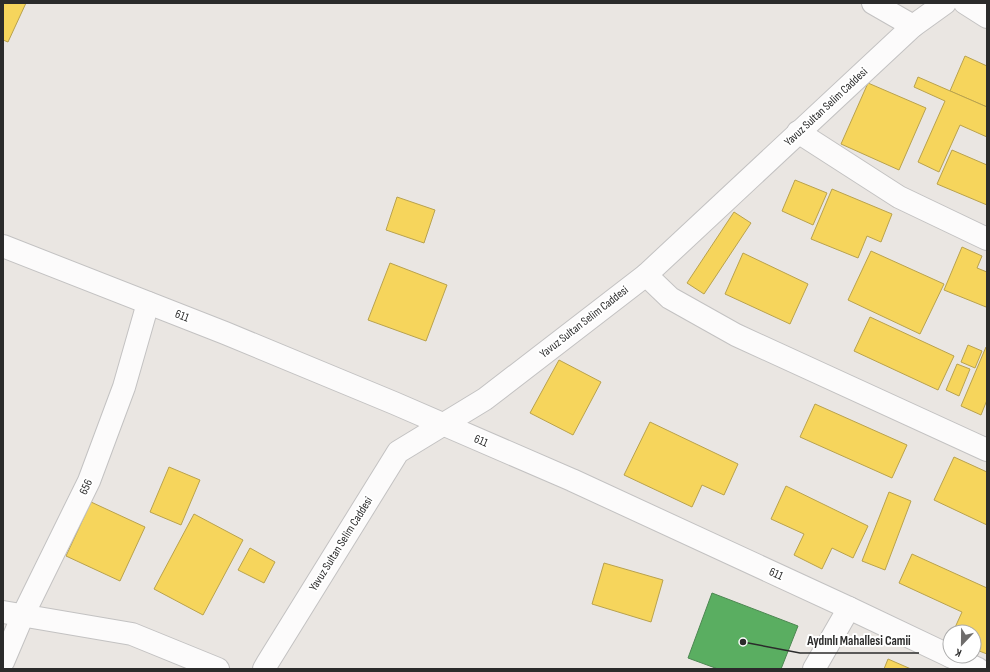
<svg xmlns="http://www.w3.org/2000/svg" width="990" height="672" viewBox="0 0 990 672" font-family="'Sofia Sans Condensed',sans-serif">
	<rect width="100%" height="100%" fill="#eae6e2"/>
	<g fill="#f6d55c" stroke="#b9a24d">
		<path d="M3,3H26L8,42L3,40Z"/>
		<path d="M965,56L987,66V107L950,91Z"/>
		<path d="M918,77L987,107V137L960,125L939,172L918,162L945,101L914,87Z"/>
		<path d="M868,83L926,108L899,170L841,144Z"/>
		<path d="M952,150L987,165V205L937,184Z"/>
		<path d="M795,180L827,193L813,225L782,211Z"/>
		<path d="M832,189L892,214L881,242L867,236L858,258L811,239Z"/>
		<path d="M397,197L435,210L424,243L386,230Z"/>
		<path d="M734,212L751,223L704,294L687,283Z"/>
		<path d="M962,247L982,256L977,268L987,272V304L986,307L944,290Z"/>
		<path d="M871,251L944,284L920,334L848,300Z"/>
		<path d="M743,253L808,284L790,324L725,294Z"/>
		<path d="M390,263L447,285L426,341L368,320Z"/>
		<path d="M870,317L954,356L938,390L854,351Z"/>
		<path d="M968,345L982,351L975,368L961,362Z"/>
		<path d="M986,347H987V400L981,415L961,406Z"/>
		<path d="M559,360L601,382L573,435L530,413Z"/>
		<path d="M957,364L970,369L959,396L946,390Z"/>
		<path d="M815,404L907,445L892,478L800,437Z"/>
		<path d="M650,422L738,464L724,495L702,485L692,507L624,475Z"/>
		<path d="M954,457L987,472V525L934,500Z"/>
		<path d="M169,467L200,480L181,525L150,512Z"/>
		<path d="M786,486L868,526L853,558L832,548L822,569L794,555L804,534L771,519Z"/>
		<path d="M889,492L911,501L885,570L862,561Z"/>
		<path d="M91,502L145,527L120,581L66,556Z"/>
		<path d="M194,514L243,540L203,615L154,589Z"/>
		<path d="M250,548L275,562L264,583L238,570Z"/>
		<path d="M912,554L987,588V654L974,649V632H953L962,612L899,583Z"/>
		<path d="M604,563L663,580L651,622L592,604Z"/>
		<path d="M888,659L911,669H884Z"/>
	</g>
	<path fill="#5aae61" stroke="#4c8751" d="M712,593L798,626L781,669H718L688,658Z"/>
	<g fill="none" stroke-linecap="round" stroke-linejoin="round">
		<defs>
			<g id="minor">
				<path d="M873,3L913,26"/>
				<path d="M965,3L987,17"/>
				<path d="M798,132L899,197L987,239"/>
				<path d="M3,246L225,333L394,403L572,480L849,608L950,656"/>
				<path d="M646,275L670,298L736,335L987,450"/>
				<path d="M3,612L132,634L218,669"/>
				<path d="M950,656L978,669"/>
				<path d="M3,662L23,615L89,481L124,387L148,303"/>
				<path d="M814,669L849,608"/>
			</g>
			<path id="tertiary" d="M264,669L268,662L398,452L485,399L646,275L913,26L945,3"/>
		</defs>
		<use href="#minor" stroke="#c3c2c2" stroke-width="24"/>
		<use href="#tertiary" stroke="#c3c2c2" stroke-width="24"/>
		<use href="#minor" stroke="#fcfbfb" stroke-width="22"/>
		<use href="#tertiary" stroke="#fcfbfb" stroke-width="22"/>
	</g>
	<g text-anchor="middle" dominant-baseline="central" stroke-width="4" stroke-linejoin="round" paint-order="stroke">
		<g font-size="12" fill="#2b2b2b" stroke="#fff">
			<text transform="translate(826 107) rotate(-43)">Yavuz Sultan Selim Caddesi</text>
			<text transform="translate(182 316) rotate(21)">611</text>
			<text transform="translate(584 322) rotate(-38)">Yavuz Sultan Selim Caddesi</text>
			<text transform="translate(481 441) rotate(23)">611</text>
			<text transform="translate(86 487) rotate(-65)">656</text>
			<text transform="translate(341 544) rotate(-58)">Yavuz Sultan Selim Caddesi</text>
			<text transform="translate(776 574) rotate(25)">611</text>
		</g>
	</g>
	<path fill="none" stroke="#2b2b2b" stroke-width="1.5" d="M743 642L800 653H919"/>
	<circle fill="#2b2b2b" stroke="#fff" stroke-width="1.5" cx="743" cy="642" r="4"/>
	<g font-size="13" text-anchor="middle" font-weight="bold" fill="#2b2b2b" stroke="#fff" stroke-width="4" stroke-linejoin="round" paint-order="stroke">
		<text x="859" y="645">Aydınlı Mahallesi Camii</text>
	</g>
	<rect width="990" height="672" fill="none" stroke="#2b2b2b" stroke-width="8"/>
	<g transform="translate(962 644) rotate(202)"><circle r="19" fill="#ffffff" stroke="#aaaaaa"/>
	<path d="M0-3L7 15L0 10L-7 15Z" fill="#6e6c6b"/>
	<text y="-6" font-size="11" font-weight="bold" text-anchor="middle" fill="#2b2b2b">K</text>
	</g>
</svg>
